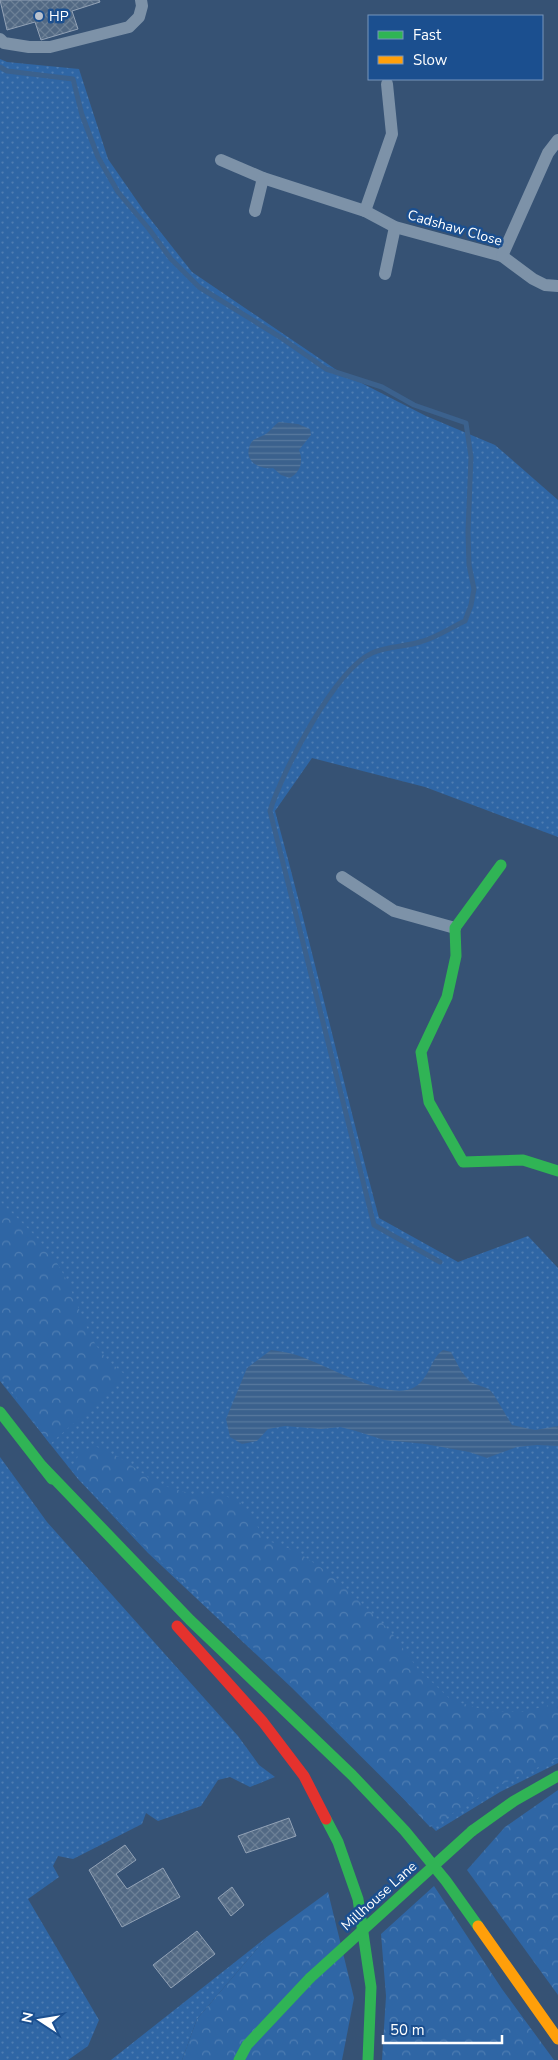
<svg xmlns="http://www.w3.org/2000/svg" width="558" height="2060" viewBox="0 0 558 2060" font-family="'Nunito Sans',sans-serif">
	<defs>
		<pattern id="grass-dots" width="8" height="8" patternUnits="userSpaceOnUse" patternTransform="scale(1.25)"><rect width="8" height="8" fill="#2f66a5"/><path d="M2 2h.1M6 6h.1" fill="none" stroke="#4e7db2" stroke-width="1.8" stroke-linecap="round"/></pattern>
		<pattern id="forest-crowns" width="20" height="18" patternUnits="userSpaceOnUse" patternTransform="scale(1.25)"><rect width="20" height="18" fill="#2f66a5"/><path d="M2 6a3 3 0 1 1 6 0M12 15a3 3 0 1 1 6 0" fill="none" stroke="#4e7db2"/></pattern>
		<pattern id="water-rules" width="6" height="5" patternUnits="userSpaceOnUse" patternTransform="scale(1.25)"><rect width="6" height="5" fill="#3b618d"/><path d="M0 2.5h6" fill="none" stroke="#58799e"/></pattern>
		<pattern id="building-cross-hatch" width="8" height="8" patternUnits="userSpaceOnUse" patternTransform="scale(1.25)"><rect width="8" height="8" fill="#526984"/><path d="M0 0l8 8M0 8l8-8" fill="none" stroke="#6c8096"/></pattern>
	</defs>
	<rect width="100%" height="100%" fill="#365274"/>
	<g fill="url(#grass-dots)">
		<path d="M0,59L7,62L79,69L108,159L144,211L192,272L338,371L426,416L495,445L558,500V837L425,787L312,758L275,811C312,946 343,1083 379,1218L458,1262L528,1236L558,1268V1763L500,1792L436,1831L291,1687L148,1553L78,1479L0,1381Z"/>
		<path d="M0,1457L47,1522L238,1736L259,1765L275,1777L250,1787L230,1777L218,1780L201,1806L158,1821L146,1813L142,1824L73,1859L58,1856L53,1866L59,1877L28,1899L99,2020L88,2046L68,2060H0Z"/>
		<path d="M268,1936L197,2019L182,2060H111Z"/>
	</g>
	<g fill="url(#forest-crowns)">
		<path d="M0,1201C19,1220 42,1240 57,1263C72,1287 80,1315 93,1340C101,1355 114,1366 127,1376L50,1444L0,1375Z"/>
		<path d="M95,1446L119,1457L158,1484L195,1495L219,1493L241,1503L254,1518L263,1539L296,1551L335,1577L391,1632L418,1669L451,1700L488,1711L522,1712L558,1703V1758L496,1787L430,1827L333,1724L231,1626L152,1554L73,1472L79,1452Z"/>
		<path d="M558,1790V1995L467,1870L505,1827Z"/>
		<path d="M434,1886L502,1989L554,2060H382L386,1996L381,1934Z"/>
		<path d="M328,1892L354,1998L342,2060H182L197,2019L268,1936Z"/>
	</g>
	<g fill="url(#water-rules)">
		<path d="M279,422L298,424L310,429L311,435L299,450C304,462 300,472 290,478L281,475L273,468C258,470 242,460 251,443C254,438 259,438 264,435C270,432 273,426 279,422Z"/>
		<path d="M271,1350C278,1351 286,1352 293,1354C322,1362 385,1401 413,1388C430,1379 430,1359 443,1350L451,1352L461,1371L470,1382L489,1389L494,1395L512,1425L535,1430L558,1426V1446L537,1445L517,1447L487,1458L469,1452L425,1444L384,1440L356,1431L340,1427L321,1429L285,1426L268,1429L257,1441L242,1444L230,1437L226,1419L247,1368Z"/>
	</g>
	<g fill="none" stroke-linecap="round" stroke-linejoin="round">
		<path stroke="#3b618d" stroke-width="5" d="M0,67L7,71L73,79L82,115L98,157L118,192L149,229L171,259L199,287L280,337L326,369L382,387L414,405L466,423L471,457L468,532L469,565L474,589L471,605L465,621C450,628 436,638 420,642C404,647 387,646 372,653C334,671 282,772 270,811L374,1225L440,1262"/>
	</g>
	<g fill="url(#building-cross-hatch)" stroke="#92a2b6">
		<path d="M0,0H99L100,2L72,11L78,29L41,40L35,22L7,30Z"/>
		<path d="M289,1818L296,1836L246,1853L238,1836Z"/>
		<path d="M125,1845L136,1860L116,1874L127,1889L163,1868L180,1897L122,1927L89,1870Z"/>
		<path d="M232,1887L244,1905L231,1916L218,1898Z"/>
		<path d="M197,1931L215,1954L171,1988L153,1965Z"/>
	</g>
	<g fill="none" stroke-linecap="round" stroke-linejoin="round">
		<g stroke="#7d92a8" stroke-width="12">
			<path d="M0,39L4,43L29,47H50L129,27L139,17L142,6L141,0"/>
			<path d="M221,160L263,178L365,211L395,227L502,256L533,279L545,285L558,286"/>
			<path d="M255,211L263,178"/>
			<path d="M365,211L392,134L387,84"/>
			<path d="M502,256L548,153L558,140"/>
			<path d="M385,274L395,227"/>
			<path d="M342,877L394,911L455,928"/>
		</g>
		<g stroke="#30b455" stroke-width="11">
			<path d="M501,865L455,928L456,956L447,997L421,1052L429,1102L463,1162L523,1160L558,1171"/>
			<path d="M0,1412L52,1479"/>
			<path d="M42,1466L190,1620L352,1775L405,1831L446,1881L478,1926"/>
			<path d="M326,1819L338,1842L358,1899L371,1987L368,2060"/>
			<path d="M472,1831L514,1801L558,1776"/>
			<path d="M239,2060L247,2045L310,1978"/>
		</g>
		<path stroke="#ff9f0a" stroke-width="11" d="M478,1926L558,2039"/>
		<path stroke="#e5322d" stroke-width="11" d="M177,1626L263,1722L304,1776L326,1819"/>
		<path stroke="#30b455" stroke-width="11" d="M310,1978L472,1831"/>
	</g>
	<circle fill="#b9c2ce" stroke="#1b4f8f" stroke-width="2" cx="39" cy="16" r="5"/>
	<g text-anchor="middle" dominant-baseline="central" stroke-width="5" stroke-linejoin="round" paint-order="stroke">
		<g font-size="14" fill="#fff" stroke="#1b4f8f" text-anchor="start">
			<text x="49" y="16">HP</text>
		</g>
		<g font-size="14" fill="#fff" stroke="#1b4f8f">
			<text transform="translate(455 228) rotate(16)">Cadshaw Close</text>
			<text transform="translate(379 1896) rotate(-42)">Millhouse Lane</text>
		</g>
	</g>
	<rect x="368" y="15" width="175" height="65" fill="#1b4f8f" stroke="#7695bc"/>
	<rect x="378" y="31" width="25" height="8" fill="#30b455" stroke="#7695bc"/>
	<text x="413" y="40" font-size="15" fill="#ffffff">Fast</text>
	<rect x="378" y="56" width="25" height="8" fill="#ff9f0a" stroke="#7695bc"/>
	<text x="413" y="65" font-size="15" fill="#ffffff">Slow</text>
	<g transform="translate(40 2020) rotate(282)" stroke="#1b4f8f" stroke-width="4" paint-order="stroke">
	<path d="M0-4L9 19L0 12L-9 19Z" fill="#ffffff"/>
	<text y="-8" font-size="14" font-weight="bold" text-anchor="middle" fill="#ffffff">N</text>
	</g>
	<path d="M383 2035v8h119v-8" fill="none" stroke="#ffffff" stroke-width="2.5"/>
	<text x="390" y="2035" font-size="15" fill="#ffffff" stroke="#1b4f8f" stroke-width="4" paint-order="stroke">50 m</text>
</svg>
